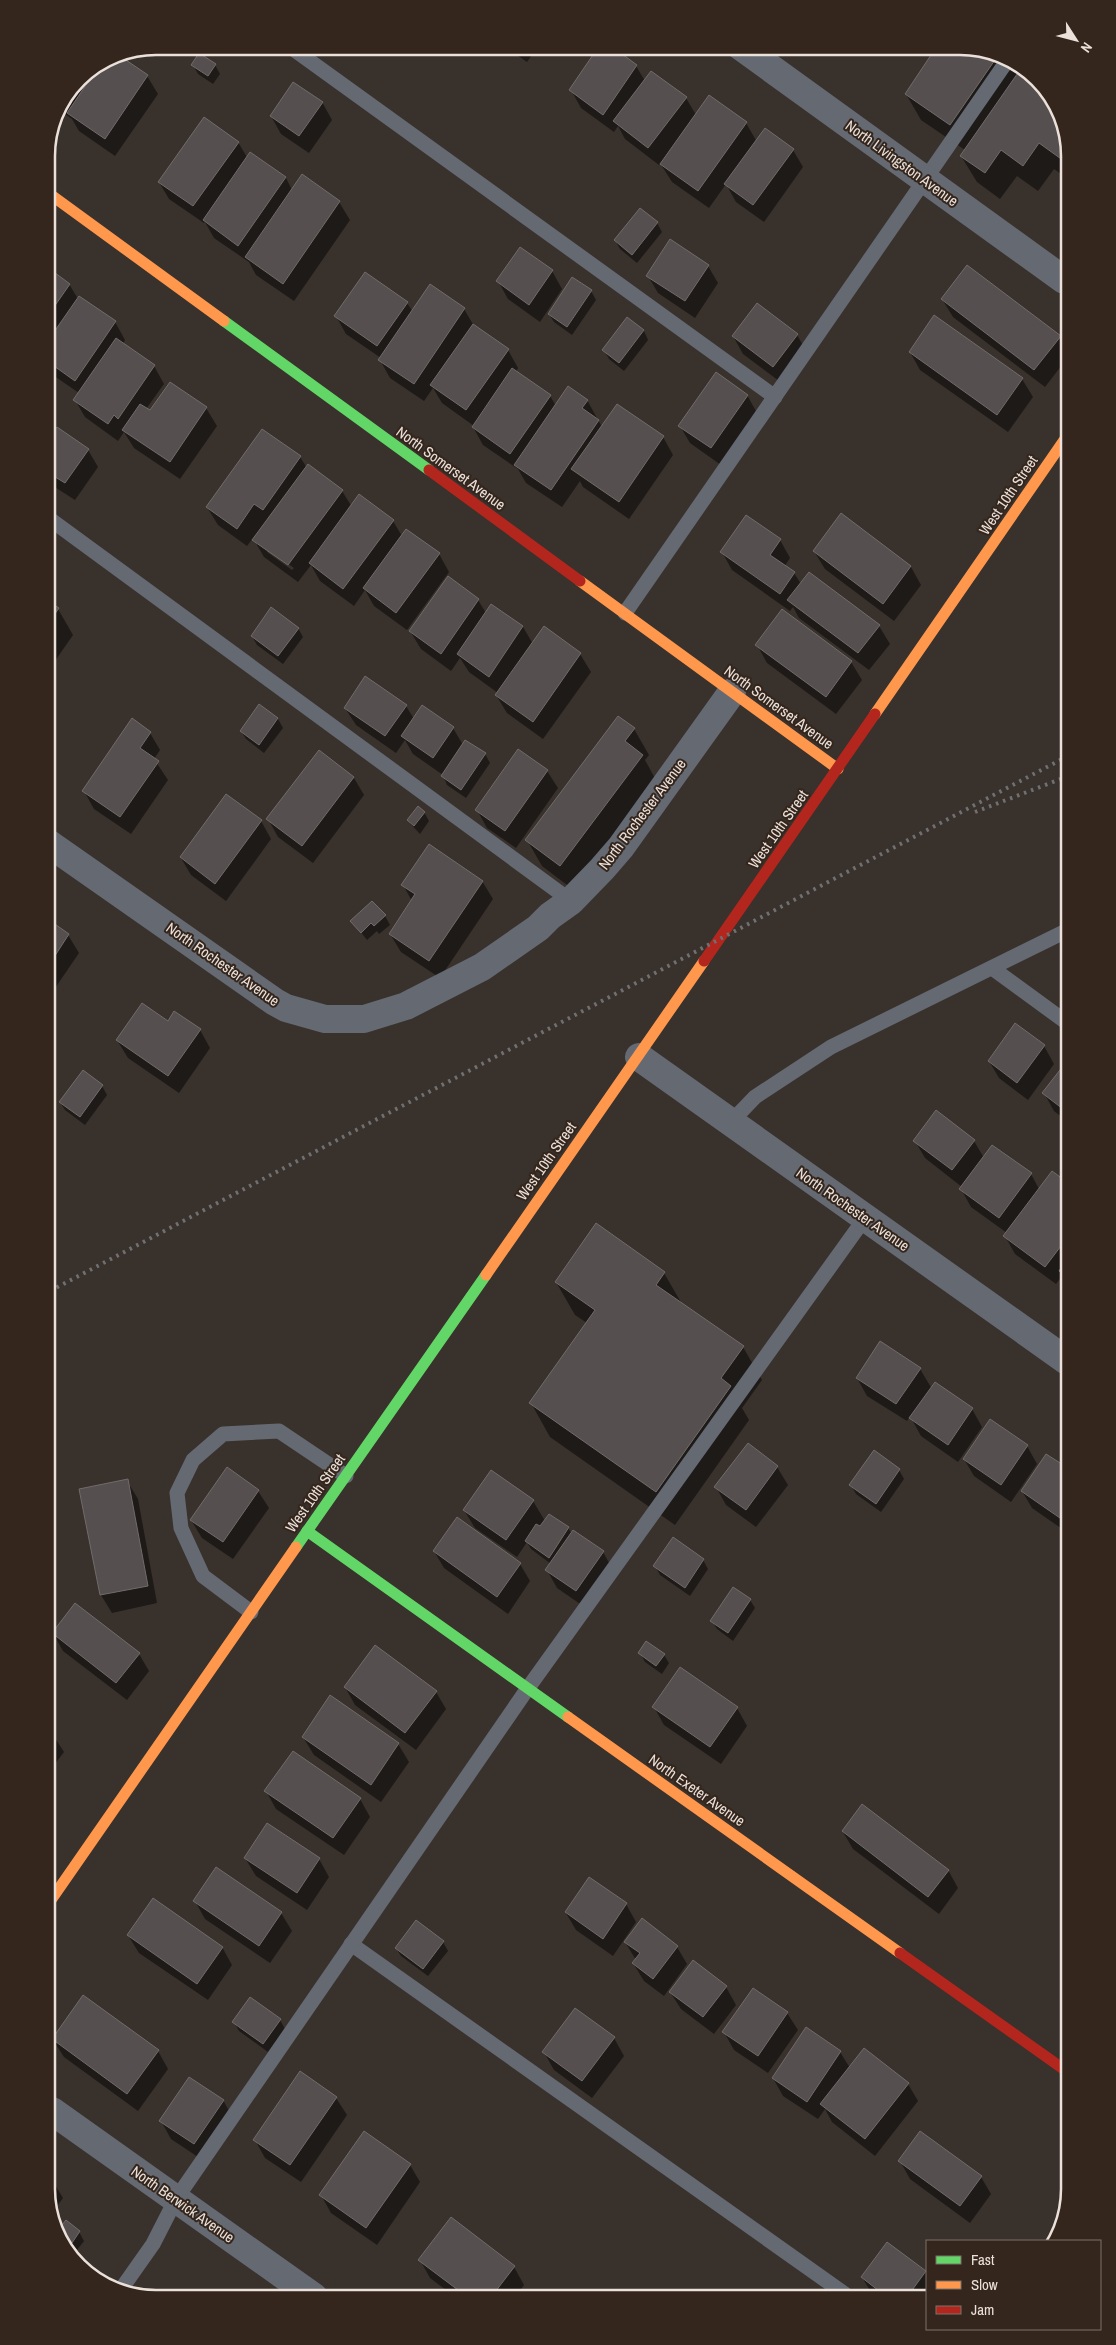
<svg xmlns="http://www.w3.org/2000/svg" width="1116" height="2345" viewBox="0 0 1116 2345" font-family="'Archivo Narrow',sans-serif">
	<rect width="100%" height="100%" fill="#39312b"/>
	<g fill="#0007" fill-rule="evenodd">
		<path d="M504,46H538L527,62Z"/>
		<path d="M608,46L636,66L645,81L686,98L696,115L746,123L757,142L793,150L803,167L764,222L736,202L726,184L709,208L672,182L660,163L659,165L625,139L618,126L614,132L581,108L571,90Z"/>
		<path d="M860,46H879L873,55Z"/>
		<path d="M939,46L968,47L1027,69L1064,120V176L1054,169L1038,191L1017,176L1000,199L977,182L961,156L965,150L921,120L906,94Z"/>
		<path d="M114,54L147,76L158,94L115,156L79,131L72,119L58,109L78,78Z"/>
		<path d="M193,65H215L220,74L213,84L198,74Z"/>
		<path d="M322,102L332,120L309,153L281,134L271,116Z"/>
		<path d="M238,142L248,159L251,154L286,178L292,190L339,202L350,220L294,301L256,275L249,262L214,238L205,222L204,223L169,199L159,182Z"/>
		<path d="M657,223L662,232L637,263L620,249L615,240Z"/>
		<path d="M708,266L718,283L695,318L658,293L648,276Z"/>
		<path d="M47,268L69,284L78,299L115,322L125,340L123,344L154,366L164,384L146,409L150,412L170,384L206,408L217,426L180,479L134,448L124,432L118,441L85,417L75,400L79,393L50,373L47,368Z"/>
		<path d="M552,271L562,289L540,322L508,299L498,281Z"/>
		<path d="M591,291L596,300L572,335L554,322L549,314Z"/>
		<path d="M942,299L1060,336L1064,345L1065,361L1045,387L953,317Z"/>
		<path d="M407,303L413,312L464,309L474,326L508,350L518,368L516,372L550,396L556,406L587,400L602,427L663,437L673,455L629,519L583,487L580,481L562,507L526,483L518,469L483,445L473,427L474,426L442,403L433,388L424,401L390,378L380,360L381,358L346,334L336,316Z"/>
		<path d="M628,319L644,331L648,340L624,371L609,359L604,350Z"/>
		<path d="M797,335L807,352L783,384L743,354L733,336Z"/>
		<path d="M910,352L1022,379L1033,397L1008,432L920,370Z"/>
		<path d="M747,395L757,413L721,465L690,443L680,426Z"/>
		<path d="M262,430L300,457L307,468L342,491L352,507L393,521L402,536L439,554L449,572L407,630L374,606L365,590L354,606L320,581L311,565L298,582L264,557L253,538L247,546L218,525L207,507ZM267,549L294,568L292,570L267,552Z"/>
		<path d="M47,444L88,450L98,467L75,500L47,482Z"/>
		<path d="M841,515L911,567L921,585L894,621L825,569L814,551Z"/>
		<path d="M780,540L790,558L784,567L794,573L801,584L809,573L879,626L890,644L869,670L799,618L793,607L790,611L732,570L722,552Z"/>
		<path d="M478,600L486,613L523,627L533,644L580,654L591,672L543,739L507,713L496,695L498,693L469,672L460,658L451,671L421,649L410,631Z"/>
		<path d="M48,602L58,609L73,635L48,671Z"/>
		<path d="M782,611L851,662L862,680L836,714L767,663L757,645Z"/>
		<path d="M298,628L303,637L283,664L257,645L252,636Z"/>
		<path d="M259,705L278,719L283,728L264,753L246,739L241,731Z"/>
		<path d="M406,706L414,719L453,728L463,745L485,754L490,763L466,798L447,785L443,775L413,754L405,740L396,753L356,725L345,708Z"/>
		<path d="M634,729L649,755L645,760L657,782L575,891L542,866L527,840Z"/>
		<path d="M150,733L160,750L154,759L168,780L131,834L94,809L84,791Z"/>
		<path d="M547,771L558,788L516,848L487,828L477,810Z"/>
		<path d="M354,778L364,795L313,863L278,837L268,819Z"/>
		<path d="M227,796L261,821L271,839L226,901L191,875L181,858Z"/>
		<path d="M424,812L429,821L420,834L408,821Z"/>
		<path d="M482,881L493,899L440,978L401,952L390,934L412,901L403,885Z"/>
		<path d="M385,916L390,925L379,934L377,931L367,940L352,921Z"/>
		<path d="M49,922L68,935L79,953L49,997Z"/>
		<path d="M168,1022L200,1030L210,1048L179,1093L128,1058L117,1040Z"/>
		<path d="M1044,1046L1054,1064L1028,1100L999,1078L989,1061Z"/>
		<path d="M1067,1063V1121L1054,1111L1044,1093Z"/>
		<path d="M83,1071L102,1086L107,1095L85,1125L65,1110L60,1102Z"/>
		<path d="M915,1141H974L984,1158L1031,1174L1039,1189L1067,1184V1283L1063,1275L1056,1284L1015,1254L1005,1236L1007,1233L971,1207L961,1189L962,1187L925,1158Z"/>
		<path d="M596,1225L664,1273L682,1304L743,1347L762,1380L742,1408L749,1420L675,1525L550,1437L531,1403L587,1323L575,1315L556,1282Z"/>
		<path d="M920,1369L932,1389L972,1409L982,1427L958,1462L921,1436L910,1416L907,1421L867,1396L857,1378Z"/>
		<path d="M748,1445L777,1467L788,1485L756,1527L726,1505L716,1487Z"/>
		<path d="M1027,1446L1037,1464L1011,1502L974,1476L964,1459Z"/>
		<path d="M899,1470L904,1479L881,1512L856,1494L851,1485Z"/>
		<path d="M1068,1470V1533L1032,1508L1022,1491Z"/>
		<path d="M491,1472L533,1501L545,1521L549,1515L568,1528L572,1534L603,1552L613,1570L586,1608L557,1588L547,1570L551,1564L531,1549L527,1542L517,1557L475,1528L464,1510Z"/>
		<path d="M127,1481L138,1499L157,1603L112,1613L101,1595L81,1490Z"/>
		<path d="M258,1491L269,1508L233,1559L202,1538L191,1520Z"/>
		<path d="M673,1539L703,1560L708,1569L690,1596L660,1575L655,1566Z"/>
		<path d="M434,1551L520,1564L530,1581L508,1614L444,1568Z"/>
		<path d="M750,1600L755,1608L733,1641L717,1629L712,1621Z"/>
		<path d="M53,1633L139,1654L149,1671L127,1700L63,1651Z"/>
		<path d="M640,1653L664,1655L669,1663L662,1674L645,1662Z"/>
		<path d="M345,1687L436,1692L446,1709L416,1750L355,1705Z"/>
		<path d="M331,1697L398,1744L409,1762L381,1802L314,1755L303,1737Z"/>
		<path d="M654,1707L737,1708L747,1726L721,1764L664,1725Z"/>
		<path d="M51,1732L64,1752L51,1769Z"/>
		<path d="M266,1791L360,1799L370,1817L344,1855L276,1809Z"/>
		<path d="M843,1832L948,1870L958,1888L939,1914L853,1849Z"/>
		<path d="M245,1858L319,1859L329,1877L307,1910L256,1876Z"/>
		<path d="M217,1869L281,1913L292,1931L270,1963L205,1919L195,1901Z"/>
		<path d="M626,1904L636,1922L613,1956L576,1930L566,1913Z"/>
		<path d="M128,1935L222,1947L232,1965L208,2000L139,1953Z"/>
		<path d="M443,1942L448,1951L428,1976L401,1956L396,1948Z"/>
		<path d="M625,1942L677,1947L687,1964L664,1996L644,1981L633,1963L636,1960Z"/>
		<path d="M726,1987L736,2005L714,2034L681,2009L670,1992Z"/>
		<path d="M787,2013L798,2030L768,2073L734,2050L724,2032Z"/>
		<path d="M280,2020L285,2029L268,2052L239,2031L234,2022Z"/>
		<path d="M806,2029L840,2052L850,2068L908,2084L918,2101L875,2156L832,2122L825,2109L818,2119L783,2096L773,2078Z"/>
		<path d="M614,2038L624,2056L592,2098L554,2070L544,2052Z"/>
		<path d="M53,2040L158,2051L168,2069L138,2111L64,2057Z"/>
		<path d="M336,2098L347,2115L301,2182L265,2158L255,2140Z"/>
		<path d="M223,2100L233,2118L204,2161L171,2139L161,2121Z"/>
		<path d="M900,2161L981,2177L991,2194L970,2223L910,2179Z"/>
		<path d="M410,2165L420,2182L377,2245L331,2213L321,2195Z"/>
		<path d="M52,2180L63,2198L52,2213Z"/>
		<path d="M59,2231L79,2232L84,2241L77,2250L64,2240Z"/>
		<path d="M420,2260L514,2267L524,2285L516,2296H454L430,2278Z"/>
		<path d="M79,2262L88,2269L94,2278L89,2276Z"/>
		<path d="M926,2272L927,2293L872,2294L862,2277Z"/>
	</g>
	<g fill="#554f4f" stroke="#716b6b">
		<path d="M599,46H611L637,65L603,115L569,90Z"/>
		<path d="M937,46L968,47L997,57L950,125L905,94Z"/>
		<path d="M199,53L216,64L208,76L191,65Z"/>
		<path d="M114,54H117L148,75L105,139L67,113L101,63Z"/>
		<path d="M1022,67L1027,69L1064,120V161L1039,143L1023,166L1001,150L985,173L960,156Z"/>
		<path d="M651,71L687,97L648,148L613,121Z"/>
		<path d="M293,82L323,102L299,136L270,116Z"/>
		<path d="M709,95L747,122L698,191L660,164Z"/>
		<path d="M204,117L239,142L193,206L158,182Z"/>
		<path d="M765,128L794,149L753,205L724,184Z"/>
		<path d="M250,152L286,177L238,246L203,220Z"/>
		<path d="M302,174L340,201L283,284L245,257Z"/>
		<path d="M640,208L658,222L632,255L614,240Z"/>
		<path d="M670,239L709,265L685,301L646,276Z"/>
		<path d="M520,247L553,270L529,305L496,281Z"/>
		<path d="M967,265L1061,336L1034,370L941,299Z"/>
		<path d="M47,267L70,284L47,317Z"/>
		<path d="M365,272L408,302L377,346L334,316Z"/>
		<path d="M572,277L592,290L567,327L548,314Z"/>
		<path d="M430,284L465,308L414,384L378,360Z"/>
		<path d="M79,296L116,321L75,381L47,361V342Z"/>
		<path d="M757,303L798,334L773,367L732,336Z"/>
		<path d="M934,315L1023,378L997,415L909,352Z"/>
		<path d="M627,317L644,330L619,363L602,350Z"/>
		<path d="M473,324L509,349L466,410L430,385Z"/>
		<path d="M116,338L155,365L118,419L114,415L108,424L73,400Z"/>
		<path d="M512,368L551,395L510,454L472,427Z"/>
		<path d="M716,372L748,395L711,448L678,426Z"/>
		<path d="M170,382L207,407L170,462L122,430L140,404L150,410Z"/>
		<path d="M568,386L588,400L582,408L599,420L551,490L514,465Z"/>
		<path d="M617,404L664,436L619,502L571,469Z"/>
		<path d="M57,427L89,449L65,483L47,472V442Z"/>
		<path d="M262,429L301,456L263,510L254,504L237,529L206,507Z"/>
		<path d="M308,464L343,490L288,565L252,540Z"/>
		<path d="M359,494L394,520L343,589L309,563Z"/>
		<path d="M841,513L911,566L883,604L813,551Z"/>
		<path d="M746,515L781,539L770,555L795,572L780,594L720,552Z"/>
		<path d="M406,529L440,553L396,613L363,588Z"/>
		<path d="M809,572L880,625L858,653L787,600Z"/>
		<path d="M448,576L479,599L441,654L409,631Z"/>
		<path d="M48,601L59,608L48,624Z"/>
		<path d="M491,604L523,626L489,677L457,654Z"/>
		<path d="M271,607L299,628L278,656L251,636Z"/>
		<path d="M782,609L852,661L826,697L755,645Z"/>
		<path d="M544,626L581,653L533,722L495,695Z"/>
		<path d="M365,676L407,705L385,736L344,708Z"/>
		<path d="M259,704L278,718L259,745L240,731Z"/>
		<path d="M422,705L454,727L433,758L401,736Z"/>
		<path d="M618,716L635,728L625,741L643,755L560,866L525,840Z"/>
		<path d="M132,718L151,732L140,748L159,761L120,817L82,791Z"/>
		<path d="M465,740L486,753L461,790L441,776Z"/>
		<path d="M518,749L548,770L505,831L475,810Z"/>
		<path d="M319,750L354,777L302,846L266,819Z"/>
		<path d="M226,794L262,820L215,884L180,857Z"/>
		<path d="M418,806L425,812L414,826L407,820Z"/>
		<path d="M429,844L483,881L429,961L389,934L415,894L401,885Z"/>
		<path d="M372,901L386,915L374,926L371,923L361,933L350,921Z"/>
		<path d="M49,920L69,934L49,965Z"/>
		<path d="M142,1003L168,1021L174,1011L201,1029L168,1076L116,1040Z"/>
		<path d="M1015,1023L1045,1045L1017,1083L988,1061Z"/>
		<path d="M1067,1061V1112L1042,1093Z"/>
		<path d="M83,1070L103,1085L80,1117L59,1102Z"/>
		<path d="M936,1110L975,1140L952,1170L913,1141Z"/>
		<path d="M992,1145L1032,1173L999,1218L959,1189Z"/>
		<path d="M1052,1171L1067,1182V1238L1045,1267L1003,1236Z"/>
		<path d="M596,1223L665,1272L656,1285L744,1346L721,1378L731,1386L656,1492L529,1403L595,1310L555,1282Z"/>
		<path d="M1067,1259V1277L1059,1271Z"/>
		<path d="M880,1341L921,1368L896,1404L856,1378Z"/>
		<path d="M935,1382L973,1408L948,1445L909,1418Z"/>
		<path d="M990,1419L1028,1445L1001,1485L963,1459Z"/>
		<path d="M748,1443L778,1466L746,1510L714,1487Z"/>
		<path d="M874,1450L900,1469L876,1504L849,1485Z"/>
		<path d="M1046,1454L1068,1468V1506L1060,1518L1021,1491Z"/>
		<path d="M227,1467L259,1490L223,1542L190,1520Z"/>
		<path d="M491,1470L534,1500L506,1540L463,1510Z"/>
		<path d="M128,1479L148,1586L100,1595L79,1489Z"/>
		<path d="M549,1514L569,1527L549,1558L525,1541L536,1524L540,1526Z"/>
		<path d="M457,1517L521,1563L497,1597L433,1551Z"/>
		<path d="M573,1530L604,1551L576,1591L545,1570Z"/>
		<path d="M673,1537L704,1559L685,1588L653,1566Z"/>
		<path d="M1068,1541V1556L1061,1551Z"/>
		<path d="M733,1587L751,1599L728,1633L710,1621Z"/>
		<path d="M75,1603L140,1653L116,1683L52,1633Z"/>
		<path d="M646,1641L665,1654L656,1666L638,1653Z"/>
		<path d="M375,1645L437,1691L405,1733L344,1687Z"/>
		<path d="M680,1667L738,1707L710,1747L652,1707Z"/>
		<path d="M330,1695L399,1743L371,1785L302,1737Z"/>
		<path d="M293,1751L361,1798L333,1838L264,1791Z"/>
		<path d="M862,1804L949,1870L928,1897L842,1831Z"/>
		<path d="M267,1823L320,1858L297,1893L244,1858Z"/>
		<path d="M216,1867L282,1912L259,1946L193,1901Z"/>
		<path d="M589,1877L627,1903L603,1939L565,1912Z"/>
		<path d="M153,1898L223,1947L197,1984L127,1935Z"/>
		<path d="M642,1918L678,1946L653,1979L632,1963L640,1953L624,1942Z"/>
		<path d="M416,1920L444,1941L423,1969L395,1948Z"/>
		<path d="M693,1960L727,1986L703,2017L669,1992Z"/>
		<path d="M753,1988L788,2012L758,2056L722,2032Z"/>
		<path d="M83,1995L159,2050L127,2094L52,2039Z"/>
		<path d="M250,1997L281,2019L263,2044L232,2022Z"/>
		<path d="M575,2008L615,2037L582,2081L542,2052Z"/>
		<path d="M806,2027L841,2051L807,2102L772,2078Z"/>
		<path d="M864,2048L909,2083L865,2139L820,2104Z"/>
		<path d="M300,2071L337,2097L290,2165L253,2140Z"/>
		<path d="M189,2077L224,2100L194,2144L159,2121Z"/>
		<path d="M364,2131L411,2164L366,2228L319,2195Z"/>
		<path d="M920,2131L982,2176L960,2206L898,2161Z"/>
		<path d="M451,2217L515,2266L492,2296H466L418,2260Z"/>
		<path d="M66,2220L80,2231L72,2243L57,2231Z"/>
		<path d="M887,2242L926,2271L910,2293L883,2294L861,2277Z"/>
		<path d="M76,2258L89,2268L86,2272Z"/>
	</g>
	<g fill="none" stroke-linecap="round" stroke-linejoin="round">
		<g stroke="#646972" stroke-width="15">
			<path d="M289,46L775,397"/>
			<path d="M47,517L571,901"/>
			<path d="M625,613L1007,61"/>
			<path d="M992,968L1066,1022"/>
			<path d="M731,1122L755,1097L831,1047L1066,931"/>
			<path d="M251,1612L203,1576L181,1528L177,1493L193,1460L223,1434L279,1431L346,1476"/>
			<path d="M351,1944L845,2294"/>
			<path d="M122,2288L153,2244L176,2199L528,1688L865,1218"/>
		</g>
		<g stroke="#646972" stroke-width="28">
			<path d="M740,46L1064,280"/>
			<path d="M48,843L275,1002L286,1008L325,1019H364L406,1006L482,967L538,928L550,916L571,901L602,869L621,847L732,692"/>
			<path d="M639,1057L1067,1361"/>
			<path d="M52,2111L314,2297"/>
		</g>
		<g stroke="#63d668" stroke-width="11">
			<path d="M224,321L429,470"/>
			<path d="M307,1531L568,1717"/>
			<path d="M296,1547L486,1275"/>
		</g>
		<g stroke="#ff974d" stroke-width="11">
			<path d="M47,192L224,321"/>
			<path d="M580,581L838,769"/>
			<path d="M875,714L1065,439"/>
			<path d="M486,1275L704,961"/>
			<path d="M568,1717L900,1953"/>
			<path d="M51,1900L296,1547"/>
		</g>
		<g stroke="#b3261e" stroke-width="11">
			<path d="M429,470L580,581"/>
			<path d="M704,961L875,714"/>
			<path d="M900,1953L1069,2073"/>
		</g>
		<g stroke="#707072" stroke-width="4" stroke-dasharray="2.5 5" stroke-linecap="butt">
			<path d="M975,812L1066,777"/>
			<path d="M50,1291L1066,757"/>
		</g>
	</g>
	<g text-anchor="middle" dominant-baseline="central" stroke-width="4" stroke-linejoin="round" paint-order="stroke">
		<g font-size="15" fill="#ebe1da" stroke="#34261c">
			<text transform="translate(902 163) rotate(36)">North Livingston Avenue</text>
			<text transform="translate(451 468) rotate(36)">North Somerset Avenue</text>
			<text transform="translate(1008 495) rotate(-56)">West 10th Street</text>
			<text transform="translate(779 707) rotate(36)">North Somerset Avenue</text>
			<text transform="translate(642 814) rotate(-53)">North Rochester Avenue</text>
			<text transform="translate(778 829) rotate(-55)">West 10th Street</text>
			<text transform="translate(223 964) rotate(35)">North Rochester Avenue</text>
			<text transform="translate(546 1161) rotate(-55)">West 10th Street</text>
			<text transform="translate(853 1209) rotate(35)">North Rochester Avenue</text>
			<text transform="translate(315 1493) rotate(-55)">West 10th Street</text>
			<text transform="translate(697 1790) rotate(35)">North Exeter Avenue</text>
			<text transform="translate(183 2204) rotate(35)">North Berwick Avenue</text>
		</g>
	</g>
	<path d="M0 0H1116V2345H0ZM156 55H960A101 101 0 0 1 1061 156V2189A101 101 0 0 1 960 2290H156A101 101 0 0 1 55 2189V156A101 101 0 0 1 156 55Z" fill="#34261c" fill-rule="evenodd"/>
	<path fill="none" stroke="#ebe1da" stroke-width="2.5" d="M156 55H960A101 101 0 0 1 1061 156V2189A101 101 0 0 1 960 2290H156A101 101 0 0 1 55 2189V156A101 101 0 0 1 156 55Z"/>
	<rect x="926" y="2240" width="175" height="90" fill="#34261c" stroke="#7d7168"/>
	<rect x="936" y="2256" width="25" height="8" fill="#63d668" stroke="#7d7168"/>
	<text x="971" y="2265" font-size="15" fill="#ebe1da">Fast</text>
	<rect x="936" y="2281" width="25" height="8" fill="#ff974d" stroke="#7d7168"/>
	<text x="971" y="2290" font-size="15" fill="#ebe1da">Slow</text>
	<rect x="936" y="2306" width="25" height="8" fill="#b3261e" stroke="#7d7168"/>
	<text x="971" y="2315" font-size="15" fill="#ebe1da">Jam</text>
	<g transform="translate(1076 40) rotate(126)" stroke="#34261c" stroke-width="4" paint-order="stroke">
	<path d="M0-4L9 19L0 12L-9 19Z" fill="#ebe1da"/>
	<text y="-8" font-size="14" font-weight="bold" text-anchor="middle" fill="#ebe1da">N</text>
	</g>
</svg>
